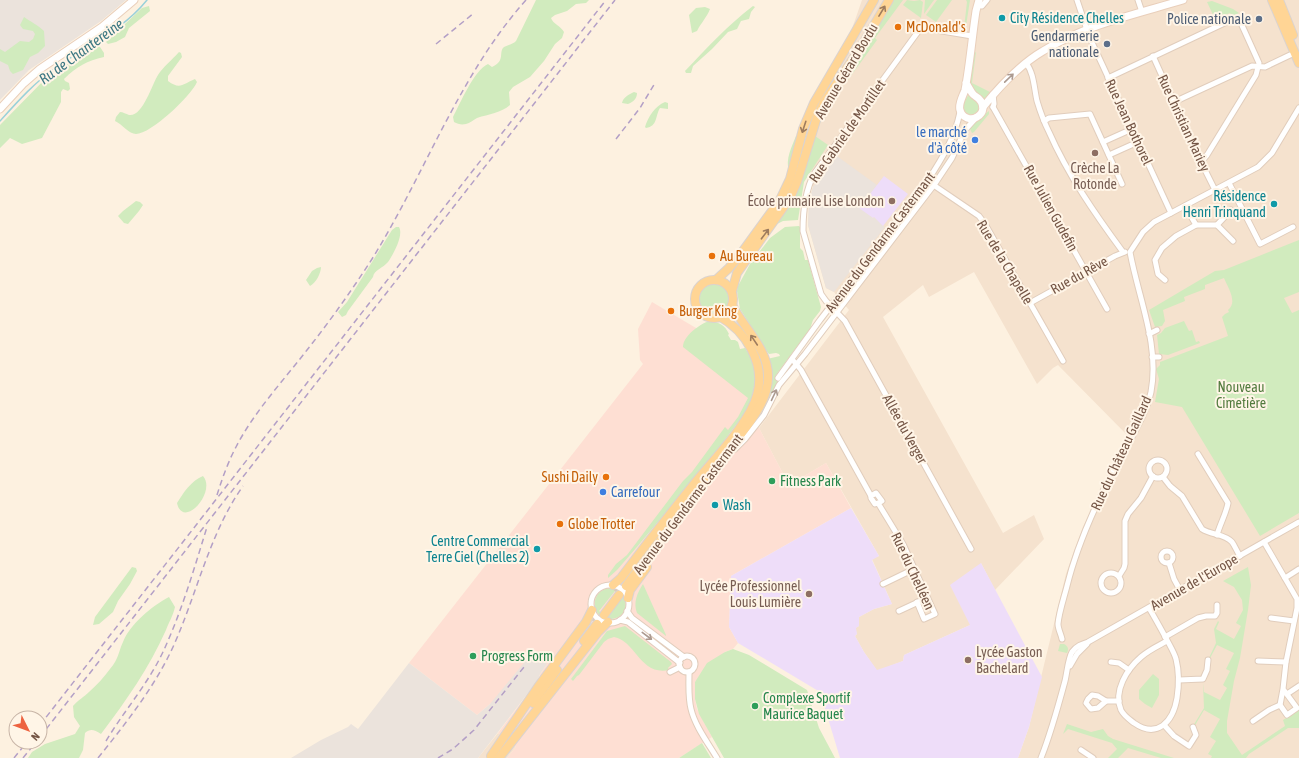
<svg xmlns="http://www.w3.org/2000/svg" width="1299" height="758" viewBox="0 0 1299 758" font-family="'Asap Condensed',sans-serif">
	<rect width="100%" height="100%" fill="#fdf1e0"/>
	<g fill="#f5e2ce">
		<path d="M862,0H1299V758H1018L1029,727L1066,574L1073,554L1083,527L1109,473L1129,437L1058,365L1053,368L1037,384L974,272L929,297L923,285L883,317L1003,533L1034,515L1044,539L995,590L981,563L970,625L904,655L903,661L877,671L864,652L855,636L857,634L855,628L859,626V617L874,609L892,604L872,559L879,556L826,463L789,485L759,428L849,310L834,292L826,288L808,225L809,201L813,187L810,149Z"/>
		<path d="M498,733L516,747L507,758H478Z"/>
	</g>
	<path fill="#fedfd3" d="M652,302L735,351L757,380L754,393L744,417L759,428L789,485L826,463L851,508L731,576L729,627L738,643L733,649L725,652L695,682V699L697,709L712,737L679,758H507L516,747L498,733L538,680L540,674L547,664L490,704L477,715L409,663L643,364L640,360L638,329Z"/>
	<g fill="#ebe3dc">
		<path d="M0,0H126L101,21L29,70L0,100Z"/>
		<path d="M834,154L877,185L860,208L873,218L874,217L885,227L834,292L826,288L808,225L809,201L813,187L832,161L830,160Z"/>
		<path d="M532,653L547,664L540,674L538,680L478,758H291L321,740L348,727L351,724L358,729L409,663L477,715L490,704Z"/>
	</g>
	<g fill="#eeddf9">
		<path d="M884,176L908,194L883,226L874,217L873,218L859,208Z"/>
		<path d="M851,508L879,556L872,560L892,604L874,609L859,617V626L856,628L857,634L855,636L864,652L877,670L903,661L904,655L970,625L950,585L981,563L1042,677L1029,727L1018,758H840L820,692L738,643L729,627L731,576Z"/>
	</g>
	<g fill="#d1ebbe" fill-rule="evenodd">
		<path d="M536,0H589L586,3L576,4L567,11L555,15L551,18C553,24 561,26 564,32L562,38L555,44L544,61L530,77L513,87L509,92L510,105C501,113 489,114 477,118C473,120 470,123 466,124C461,125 458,124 454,122L453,117C460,104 474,70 488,64L492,67C506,61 498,52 504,47C508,45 513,44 516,41Z"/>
		<path d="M892,0H903L875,38L877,40L845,84L843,82C831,99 822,116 815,136L828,145L804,182L798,220L783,221L775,225L786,209L818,118Z"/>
		<path d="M907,0L914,1L920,0L923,2L921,18L903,5Z"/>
		<path d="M925,0H934L924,14Z"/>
		<path d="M937,0H952L936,22L926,15Z"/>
		<path d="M966,0H970L966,26L964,28L967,2Z"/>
		<path d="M1212,1L1233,9L1239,13L1232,16L1230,13L1215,19L1207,2Z"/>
		<path d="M149,6L150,11L129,28L125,37L116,42L108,44L106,42L142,8Z"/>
		<path d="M753,6L755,7L751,12L749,19L741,21L737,29L728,32L712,49L693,66L691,73H686L685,71C707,48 728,25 753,6Z"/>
		<path d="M705,7L710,9C707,17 701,23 697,31L692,33L689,15L696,8Z"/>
		<path d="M24,17C31,22 38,25 44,31L45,46L38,53L30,57L23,70L13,74L10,71L8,65L0,61V49L5,52L20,41L29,42L33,39L35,34L33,31L23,29L20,25Z"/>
		<path d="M98,44L104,53V57C87,61 77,66 64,79L65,81L69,83L70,89L68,91L63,89L61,92V102L42,138L22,144L10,138L0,148V125L52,72L79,58Z"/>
		<path d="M179,52L181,53L182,57L168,76V81C180,90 183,84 195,79L197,82C191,96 151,134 136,134C129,134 122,124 115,121L116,117L120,112C123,112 126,114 129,115C143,117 152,84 158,75C163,67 172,60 179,52Z"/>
		<path d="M976,52L972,83L990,92L983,101L970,86V75L973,54Z"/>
		<path d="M634,92L637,93C637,99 633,102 628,104L622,103C623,97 630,94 634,92Z"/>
		<path d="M969,94L979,104L978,111L973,115L967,114L963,109V104Z"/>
		<path d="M665,102L668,103V109L660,108C655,116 658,126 646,128L645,127C648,117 655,106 665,102Z"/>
		<path d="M989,111V114L974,132L972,133L969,127L970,125Z"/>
		<path d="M796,136H797L789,170C785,160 792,146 796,136Z"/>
		<path d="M136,201L140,202L143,205L139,211L128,224L124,223L118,216L123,211Z"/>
		<path d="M799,226L800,227V248L803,251L805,260H808L821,307L820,311L813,320L810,329L776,375L775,378L779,383L773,392L765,409L755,424L763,408L767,359L780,356L779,354L776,353L769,354L768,353L740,309L737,291L738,286L750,264L770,238L785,227Z"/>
		<path d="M396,227H399C404,235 393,255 388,262C383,268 374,270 373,277L348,311L346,315L342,317L338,312L347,302L392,230Z"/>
		<path d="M1299,240V292L1284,298L1292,313L1299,310V513L1260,536L1182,407L1155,402L1159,379L1156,369L1160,365V362L1228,336L1222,317L1225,314L1229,312L1228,310C1238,302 1228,288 1224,278L1205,285V289L1184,297L1185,301L1163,310L1165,321L1162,326L1155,327L1149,310L1215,271L1224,270Z"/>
		<path d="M321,267C321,273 316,283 310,286L306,280L312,271L317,268Z"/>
		<circle cx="714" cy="299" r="15"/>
		<path d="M709,321C719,322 725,325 729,334L728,335L731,340H735L738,342L740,349L745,348L754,362L756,376L752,397L745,413L708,462L636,548L617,570L608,578V575L616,564L627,555L683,481L692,472L725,427L728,430L738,417L748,398L683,347C683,336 700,324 709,321Z"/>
		<path d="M1184,321L1189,331L1192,330L1196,342L1199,341L1200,343L1168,355L1159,354L1157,335L1161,333L1165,328Z"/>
		<path d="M203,476C217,492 183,530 177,503C183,493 192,480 203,476Z"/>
		<path d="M132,567L136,568L137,571L130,584L118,601L113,612L99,624L93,625L95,617Z"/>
		<path d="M1248,567L1251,585L1248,610L1240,658L1234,681L1227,721V733L1242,755L1285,726L1283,720L1299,710V728H1288L1249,754L1246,758H1211L1212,756L1208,754L1216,741L1210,737L1220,719L1204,710L1194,727L1193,726L1204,708L1203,683L1204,692L1220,700L1227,688L1223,685L1230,671L1226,669L1234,653L1217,645L1209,660H1208L1216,643L1214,629L1218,621L1219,622L1216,629L1234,639L1241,626L1236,623L1243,610L1242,600L1234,587L1223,581Z"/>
		<path d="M643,584L666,635V636L637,613C633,603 637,593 643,584Z"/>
		<path d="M611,588C631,593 630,619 610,619C590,619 589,589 611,588ZM615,591L621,596L605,616L599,611Z"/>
		<path d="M169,597L175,607C173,616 169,622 166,630C149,668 126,701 101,734C94,730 91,728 85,733L83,750L79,758H28L32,752L45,744L75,734L80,726L74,717L73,706C78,700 84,697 89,692C97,685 104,677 110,669C119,658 118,653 123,642C130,624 152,606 169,597Z"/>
		<path d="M625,626L671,662L672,664L668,668L669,670C640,676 636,641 614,637L608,639L604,642L579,675L577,676L573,681L571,679L607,631Z"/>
		<path d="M1060,644H1064C1068,646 1069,649 1067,653L1058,651Z"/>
		<path d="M733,649L749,655L807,690L819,728L835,758H724L699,714L695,699V682L707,663L725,652Z"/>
		<path d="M1153,674L1159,679V695L1152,708L1145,704L1139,699V690Z"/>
		<path d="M1067,724L1091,732L1103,729L1108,736L1113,739L1174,758H1161L1128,748L1118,758H1108L1117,749L1112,743L1068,729L1063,734Z"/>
		<path d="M702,743L711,758H679Z"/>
	</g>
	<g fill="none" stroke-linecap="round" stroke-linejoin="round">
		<path stroke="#9ad1d9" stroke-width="1.5" d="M0,121C18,101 36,81 58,66C88,45 123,30 147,0"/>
		<g stroke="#dbcaba" stroke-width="8" stroke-dasharray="8 4" stroke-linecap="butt">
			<path d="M616,592L623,583"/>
			<path d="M594,622L601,613"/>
		</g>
		<defs>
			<g id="street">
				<path d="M1077,0L1089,36L1171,213"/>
				<path d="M1138,0L1142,12"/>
				<path d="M978,5L982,6L987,0"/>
				<path d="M1153,56L1201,162L1215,190"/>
				<path d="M1026,63C1034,73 1034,88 1037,101C1040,111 1044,122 1049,132C1068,175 1095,214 1123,252"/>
				<path d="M1108,78L1233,19L1240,21L1259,63L1256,75L1207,155L1201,162"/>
				<path d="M993,94L994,104L993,107"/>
				<path d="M1174,102L1252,66L1265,67L1290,55"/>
				<path d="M993,107L1107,309"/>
				<path d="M1044,121L1049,118L1090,114L1122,184"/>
				<path d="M1103,142L1132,129"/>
				<path d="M1109,155L1138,142"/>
				<path d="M1229,183L1260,244L1293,227"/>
				<path d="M932,184L979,216L985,224L1063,361"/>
				<path d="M1185,206L1196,225"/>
				<path d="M1217,225L1231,210"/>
				<path d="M1165,280L1158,274L1155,260L1162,248L1176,236L1196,225H1217L1233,241"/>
				<path d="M1030,303L1115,256L1125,252"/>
				<path d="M1149,334L1157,330"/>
				<path d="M1152,357H1159"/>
				<path d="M792,359L801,370L871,496"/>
				<path d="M778,378L820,320L928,180C942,159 955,137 960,112"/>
				<path d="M735,449L745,439L764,415L779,385L805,354L934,185L952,158L965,130L975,119"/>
				<path d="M1198,454L1228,503C1226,514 1220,524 1217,535"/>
				<circle cx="1158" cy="469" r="9"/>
				<path d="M1163,477L1170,486L1182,496L1202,529C1211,535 1225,534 1232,542C1235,546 1237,552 1240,556"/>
				<path d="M878,503L882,501L876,493L871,496V498L875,504L878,503L903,544L935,614L924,619L917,602"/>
				<path d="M1264,542L1297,599V608L1286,662L1283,689L1297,708L1287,715L1280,705L1283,689"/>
				<path d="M971,549L845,321L826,301L821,294L803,231C803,212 805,191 814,174L920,29L924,28L972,36"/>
				<circle cx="1167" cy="557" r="6"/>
				<path d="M1169,563L1174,579L1180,590"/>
				<circle cx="1111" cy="583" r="10"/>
				<path d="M1119,576L1124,568L1125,564V521L1128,514L1141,498L1153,476"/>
				<path d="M1285,578L1299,569"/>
				<path d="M883,584L914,569"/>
				<circle cx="610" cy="604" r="19"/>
				<path d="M1149,608C1155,618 1161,629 1167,640C1170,646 1174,652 1176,659C1179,671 1179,685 1177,698C1173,722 1157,739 1134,723C1129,719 1124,716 1121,710C1113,691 1127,669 1141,657C1149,650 1158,646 1167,641"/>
				<path d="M627,611L632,618L684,657"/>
				<path d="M899,611L927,598"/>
				<path d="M1271,618L1294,621"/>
				<path d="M620,620L628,622L680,663"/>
				<path d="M1165,637L1198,618L1206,616H1215L1217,613V605"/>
				<path d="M1062,639C1061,634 1058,629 1058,624C1059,612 1064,598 1067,586C1077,545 1094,508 1113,471C1125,449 1146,416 1151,392C1160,345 1138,297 1130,252L1143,232L1154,222L1258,167L1272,153L1299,108"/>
				<circle cx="687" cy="664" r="8"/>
				<path d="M1258,661L1286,662"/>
				<path d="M1111,662L1119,663L1129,670"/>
				<path d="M1070,666L1077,654L1087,644"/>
				<path d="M670,672L680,667"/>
				<path d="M689,672C689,684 688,697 691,709C695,726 708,743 717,758"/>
				<path d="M1179,680L1203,679L1207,670L1208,660"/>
				<path d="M1287,694L1299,686"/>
				<path d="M1092,695L1098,696L1106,701L1098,708L1091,709L1086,703L1088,699Z"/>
				<path d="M1106,701H1119"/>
				<path d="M1253,721L1269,710L1280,705"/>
				<path d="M1164,725L1174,736L1189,746L1196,735L1193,727"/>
				<path d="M1081,750L1093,758"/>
				<path d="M1041,758C1051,733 1058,707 1065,681C1067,673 1068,659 1072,652C1076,646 1082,644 1088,642L1299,522"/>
			</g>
			<g id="secondary">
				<path d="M966,83C968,86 970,90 972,93C974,96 977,97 979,99C985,105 984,113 977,117C971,121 962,118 960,110C958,104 963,96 965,90C970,64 972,37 976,11L979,0"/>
				<path d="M983,107C1000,86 1019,65 1043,51C1085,25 1136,14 1183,0"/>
				<path d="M0,109L24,83L40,69L102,27L134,0"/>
			</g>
			<g id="primary">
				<path d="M1272,0L1299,63"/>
				<path d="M1279,0L1293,35"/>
				<path d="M716,280L729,268L743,251L780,200L790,179L803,129L814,103L874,0"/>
				<circle cx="714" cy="299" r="19"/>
				<path d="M732,291L737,273L790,198L797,182L817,117L824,102L861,47L889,0"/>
				<path d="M613,585L621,578C645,546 669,515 694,484C712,461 750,423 757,395C766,364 746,331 719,316"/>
				<path d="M626,586L747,426C764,403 776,380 762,352C754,335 740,321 732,305"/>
				<path d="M628,598L630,590L647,567"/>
				<path d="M604,615L619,595"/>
				<path d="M584,641L597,624"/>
				<path d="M533,703L557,670"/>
				<path d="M491,756L538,687L586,622L592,610"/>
				<path d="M499,758L598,632L608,622"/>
			</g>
		</defs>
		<use href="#street" stroke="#e1cdbc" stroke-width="7"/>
		<use href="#secondary" stroke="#e9cfbb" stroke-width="9"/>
		<use href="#primary" stroke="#dbd3cf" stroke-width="10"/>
		<use href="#street" stroke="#fff" stroke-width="5"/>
		<use href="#secondary" stroke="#fff" stroke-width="7"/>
		<use href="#primary" stroke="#ffd595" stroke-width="8"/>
		<g stroke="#b39fc6" stroke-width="1.5" stroke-dasharray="6 4" stroke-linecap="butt">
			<path d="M436,44L474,13"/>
			<path d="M616,139L640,108L655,83"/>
			<path d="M217,495C222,479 228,462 236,447C254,412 283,381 307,350C330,321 352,290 372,259C425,174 459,75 526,0"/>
			<path d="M40,725L606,0"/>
			<path d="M40,737L615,0"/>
			<path d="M106,741C124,711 147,685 162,654C181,614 194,569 207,527"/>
			<path d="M14,758L27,742"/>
			<path d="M23,758L36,742"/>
			<path d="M98,758C126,723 154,688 173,647C197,594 209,534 243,486"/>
			<path d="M438,758L453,749L474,730L524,667"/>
		</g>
	</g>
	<defs><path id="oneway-shaft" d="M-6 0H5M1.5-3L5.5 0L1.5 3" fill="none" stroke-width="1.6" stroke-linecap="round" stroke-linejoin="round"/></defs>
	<g stroke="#9e7c5e">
		<use href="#oneway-shaft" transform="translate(882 11) rotate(-59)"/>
		<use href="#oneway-shaft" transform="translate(804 127) rotate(108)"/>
		<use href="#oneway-shaft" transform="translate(765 234) rotate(-53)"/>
		<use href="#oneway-shaft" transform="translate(754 340) rotate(-124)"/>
	</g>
	<g stroke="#ac9a90">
		<use href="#oneway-shaft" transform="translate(1009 78) rotate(-44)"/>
		<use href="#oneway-shaft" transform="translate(774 395) rotate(-65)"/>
		<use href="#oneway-shaft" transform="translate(647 636) rotate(37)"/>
	</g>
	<g fill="#0f9aa8" stroke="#fff5e7" stroke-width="1.5">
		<circle cx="1002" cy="18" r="4"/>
		<circle cx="1274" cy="204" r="4"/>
		<circle cx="715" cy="505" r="4"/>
		<circle cx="537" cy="549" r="4"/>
	</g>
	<g fill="#5c6f8a" stroke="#fff5e7" stroke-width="1.5">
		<circle cx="1259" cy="19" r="4"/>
		<circle cx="1107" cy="44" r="4"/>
	</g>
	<g fill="#e8710a" stroke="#fff5e7" stroke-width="1.5">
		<circle cx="898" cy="27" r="4"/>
		<circle cx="712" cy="256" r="4"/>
		<circle cx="671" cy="311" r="4"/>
		<circle cx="606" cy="477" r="4"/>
		<circle cx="560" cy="524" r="4"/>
	</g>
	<g fill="#3f7fe0" stroke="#fff5e7" stroke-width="1.5">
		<circle cx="975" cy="140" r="4"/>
		<circle cx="603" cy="492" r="4"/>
	</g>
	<g fill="#8d6e63" stroke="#fff5e7" stroke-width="1.5">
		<circle cx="1095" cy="153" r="4"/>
		<circle cx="892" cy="201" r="4"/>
		<circle cx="809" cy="594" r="4"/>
		<circle cx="968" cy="660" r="4"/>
	</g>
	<g fill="#2e9e5b" stroke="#fff5e7" stroke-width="1.5">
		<circle cx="772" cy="481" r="4"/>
		<circle cx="473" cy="656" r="4"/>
		<circle cx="755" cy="706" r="4"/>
	</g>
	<g text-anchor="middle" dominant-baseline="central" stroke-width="4" stroke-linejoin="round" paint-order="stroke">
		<g font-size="14" fill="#0d838f" stroke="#fff5e7" text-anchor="start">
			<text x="1010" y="18">City Résidence Chelles</text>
			<text x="1266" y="196" text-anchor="end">Résidence<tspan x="1266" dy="16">Henri Trinquand</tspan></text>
			<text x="723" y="505">Wash</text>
			<text x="529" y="541" text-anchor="end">Centre Commercial<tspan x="529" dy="16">Terre Ciel (Chelles 2)</tspan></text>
		</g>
		<g font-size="14" fill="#4e5e75" stroke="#fff5e7" text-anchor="end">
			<text x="1251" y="19">Police nationale</text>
			<text x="1099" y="36">Gendarmerie<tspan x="1099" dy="16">nationale</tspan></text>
		</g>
		<g font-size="14" fill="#c56008" stroke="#fff5e7" text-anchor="start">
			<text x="906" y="27">McDonald's</text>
			<text x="720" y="256">Au Bureau</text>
			<text x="679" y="311">Burger King</text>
			<text x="598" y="477" text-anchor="end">Sushi Daily</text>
			<text x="568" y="524">Globe Trotter</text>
		</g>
		<g font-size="14" fill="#755646" stroke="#fff5e7">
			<text transform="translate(846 71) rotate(-59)">Avenue Gérard Bordu</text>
			<text transform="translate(1129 122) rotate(65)">Rue Jean Bothorel</text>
			<text transform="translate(1184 123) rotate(65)">Rue Christian Mariey</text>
			<text transform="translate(847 131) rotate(-55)">Rue Gabriel de Mortillet</text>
			<text transform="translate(1051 208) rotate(61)">Rue Julien Gudefin</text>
			<text transform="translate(880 242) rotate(-53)">Avenue du Gendarme Castermant</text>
			<text transform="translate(1005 262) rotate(59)">Rue de la Chapelle</text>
			<text transform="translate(1079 275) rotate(-29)">Rue du Rêve</text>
			<text transform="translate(905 429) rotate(61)">Allée du Verger</text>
			<text transform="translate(1121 453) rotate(-65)">Rue du Château Gaillard</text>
			<text transform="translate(688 504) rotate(-53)">Avenue du Gendarme Castermant</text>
			<text transform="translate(913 571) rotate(65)">Rue du Chelléen</text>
			<text transform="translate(1194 582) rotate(-30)">Avenue de l'Europe</text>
		</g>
		<g font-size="14" fill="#366cbe" stroke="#fff5e7" text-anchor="end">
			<text x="967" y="132">le marché<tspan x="967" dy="16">d'à côté</tspan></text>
			<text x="611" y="492" text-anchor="start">Carrefour</text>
		</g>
		<g font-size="14" fill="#785e54" stroke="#fff5e7" text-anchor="end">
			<text x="1095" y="168" text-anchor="middle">Crèche La<tspan x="1095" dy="16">Rotonde</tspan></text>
			<text x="884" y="201">École primaire Lise London</text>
			<text x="801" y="586">Lycée Professionnel<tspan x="801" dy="16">Louis Lumière</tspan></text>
			<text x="976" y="652" text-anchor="start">Lycée Gaston<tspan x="976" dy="16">Bachelard</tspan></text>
		</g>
		<g font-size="14" fill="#527b3e" stroke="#fff5e7">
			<text x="1241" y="387">Nouveau<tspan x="1241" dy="16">Cimetière</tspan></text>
		</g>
		<g font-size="14" fill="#27864d" stroke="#fff5e7" text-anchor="start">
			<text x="780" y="481">Fitness Park</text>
			<text x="481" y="656">Progress Form</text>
			<text x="763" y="698">Complexe Sportif<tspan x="763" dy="16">Maurice Baquet</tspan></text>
		</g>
		<g font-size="15" font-style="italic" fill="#3d7883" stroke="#fff5e7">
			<text transform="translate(81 51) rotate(-36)">Ru de Chantereine</text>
		</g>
	</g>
	<g transform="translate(28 730) rotate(132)"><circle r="19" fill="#fff5e7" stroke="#c8b5a7"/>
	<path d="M0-3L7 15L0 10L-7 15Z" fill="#ed623f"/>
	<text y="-6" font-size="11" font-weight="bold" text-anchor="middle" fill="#755646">N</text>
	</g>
</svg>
